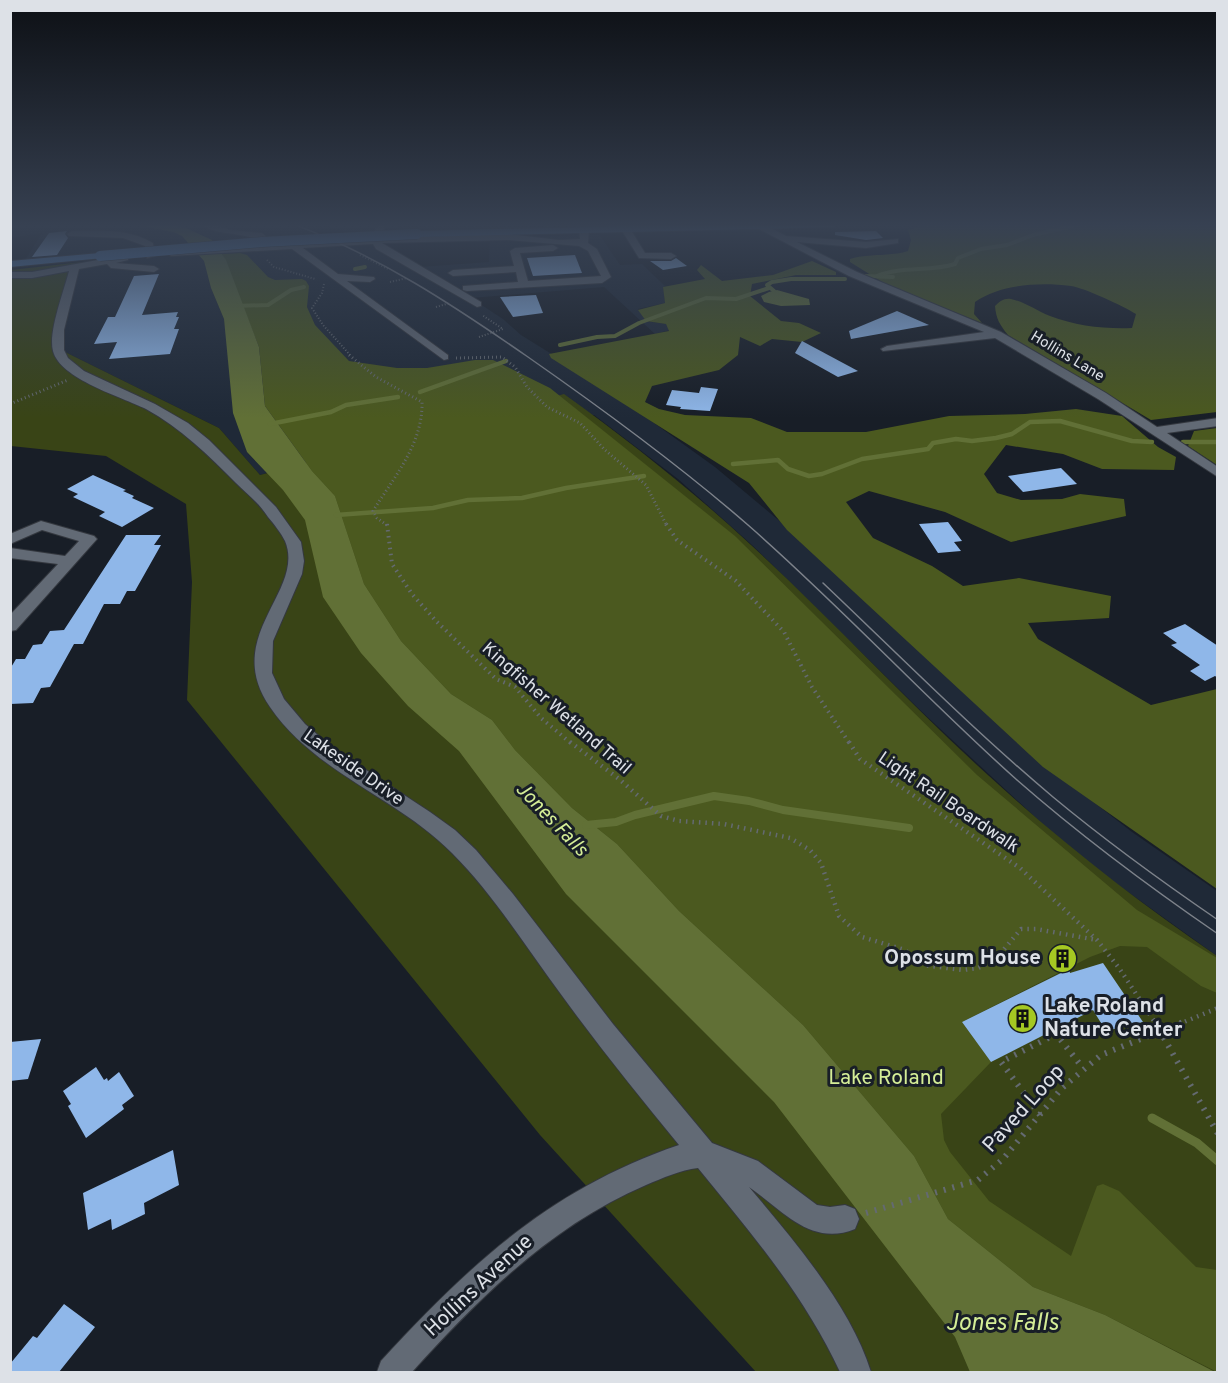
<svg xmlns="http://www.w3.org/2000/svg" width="1228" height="1383" viewBox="0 0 1228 1383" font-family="Overpass,sans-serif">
	<rect width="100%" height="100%" fill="#181e27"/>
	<g fill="#1f2937">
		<path d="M10,224H132L173,232L182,236L191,245L25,260L42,233L11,238Z"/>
		<path d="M167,224H285L322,236L215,244L203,235Z"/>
		<path d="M324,224H398L397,229L347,232Z"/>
		<path d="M599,234L620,265L642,264L665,286L663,287L665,303L638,309L646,321L666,324L670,330L655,334L604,287L471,298L503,319L521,335L600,384L715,467L807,544L1078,790L1132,832L1217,891V956L1103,874L1050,831L921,711L752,545L678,479L594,415L305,463L226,260L222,253L383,244L419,267L489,262L490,239Z"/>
		<path d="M198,254L204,261L211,288L224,319L247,452L267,473L260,475L219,428L63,351L65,318L82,262Z"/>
	</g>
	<path fill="#394416" d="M82,262L65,318L63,351L219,428L260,475L564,394C629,441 692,490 751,545C833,620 907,702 989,776C1061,842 1137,901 1217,956V1372H756L540,1135L187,700L192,582L186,504L106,456L11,446V270Z"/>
	<g fill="#4b591f">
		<path d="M1013,224H1191L1217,228V412L1151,420L1008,335C1000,325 996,319 995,306C1000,301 1004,298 1011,299C1025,302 1037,311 1050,316C1076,326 1104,329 1132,328L1136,314C1123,306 1085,288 1071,286C1040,282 1000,284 975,302L974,314L982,323L887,285L850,262V259C869,253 889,257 908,251L911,240L908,230L923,226Z"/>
		<path d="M240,253L247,255L268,277L275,280L302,279L306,281L309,286L307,307L315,325L349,361L397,368H427L475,360H493L550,388L735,536L977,775L1137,910L1217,958V993L1201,986L1147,947L1120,946L1090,957L962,1022L991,1062L941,1114L944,1140L950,1152L989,1201L1071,1256L1097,1186L1103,1184L1119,1191L1196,1267L1217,1270V1372L1105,1315L1033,1287L948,1219L914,1156L803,1025L679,911L617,844L572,808L515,750L492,720L451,694L401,641L364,584L335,496L312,471L265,406L259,347L222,254Z"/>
		<path d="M812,261L836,272V275H796L752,284L750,296L781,321L799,323L821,333L802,342L772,339L760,346L740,337L738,355L719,370L652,386L645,402L659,409L685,415L751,418L787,432H866L949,416L1025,414L1076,409L1122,416L1158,447L1176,457L1174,470L1102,469L1063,454L1006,445L984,474L997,493L1021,500L1062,499L1080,494L1124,499L1126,516L1011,542L945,512L869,491L846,502L873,538L932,566L963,586L1019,578L1111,596L1109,618L1028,623L1038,639L1151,705L1217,689V889L1043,767L787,530L749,483L551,358L549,354L669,331L666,324L646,321L638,310L665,303L663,287L705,279L697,270L701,265L722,281L773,275Z"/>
		<path d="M1217,428H1218L1217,465L1188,446L1194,431Z"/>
	</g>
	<g fill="#617036">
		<path d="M132,224H167L186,228L212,240L226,260L259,347L265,406L312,471L335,496L364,584L401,641L451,694L492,720L515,750L572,808L617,844L679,911L803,1025L914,1156L948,1219L1033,1287L1105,1315L1215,1372H970L955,1337L774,1102L566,894L459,751L408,706L361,653L323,597L305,520L283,490L247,452L233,413L224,319L211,288L204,261L182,236L173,232Z"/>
		<path d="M777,290L809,299L810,305L781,306L764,302L761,296L769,292Z"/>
	</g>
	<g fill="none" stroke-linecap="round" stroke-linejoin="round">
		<g stroke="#617036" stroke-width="4">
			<path d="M548,225L551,224"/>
			<path d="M355,269L365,267"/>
			<path d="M865,276L893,277"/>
			<path d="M877,276C902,266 930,272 955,264L958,258L981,249L1007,245L1033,235L1082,224"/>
			<path d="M774,291L767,285L772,282L791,279H845"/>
			<path d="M235,306L268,305L291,290L304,287"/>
			<path d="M560,345L597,337L615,336L639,323L706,298L736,299L769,288"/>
		</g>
		<g stroke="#617036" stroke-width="4.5">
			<path d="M420,392L506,361"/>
			<path d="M270,424L331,412L346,405L398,397"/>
			<path d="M1183,442H1218"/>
			<path d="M733,464L778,460L788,469L809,476L822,474L862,459L928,449L933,443L956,439L972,441L996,438L1012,434L1030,422L1060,421L1132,441L1152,442"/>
			<path d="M336,515L433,508L468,500L522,498L566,488L644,476"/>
		</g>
		<path stroke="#617036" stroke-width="8" d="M586,825L616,822L635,815L714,796L749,801L783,810L909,828"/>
		<path stroke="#617036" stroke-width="9" d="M1152,1118L1197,1143L1218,1161"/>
	</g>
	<g fill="#8fb7e9">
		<path d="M67,231L65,234L68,238L57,255L32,257L49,233Z"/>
		<path d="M876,231L883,238L866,240L835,235V232Z"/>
		<path d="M575,255L582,273L533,276L527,258Z"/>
		<path d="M676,258L687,266L663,270L650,261H671Z"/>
		<path d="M159,274L142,315L178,312L176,317H179L174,329H179L170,354L109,359L117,342L94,344L108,317H115L134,276Z"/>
		<path d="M536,295L543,313L513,317L500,297Z"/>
		<path d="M897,311L929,325L851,339L849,331Z"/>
		<path d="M802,341L858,371L838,377L795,353Z"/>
		<path d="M701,387L718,389L710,411L680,409L681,407L666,405L672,390L699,393Z"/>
		<path d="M1061,468L1077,484L1023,492L1008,476Z"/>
		<path d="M93,475L126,490L123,491L134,496L132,498L154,508L122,527L99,516L105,512L73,497L78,494L67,489Z"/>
		<path d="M948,522L962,541L954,542L961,551L938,553L919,524Z"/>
		<path d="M126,535H161L154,545H161L135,591H127L120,604H104L83,644H74L50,687L41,688L33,703L10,704V669L16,659H25L33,645L42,644L50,631L64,630Z"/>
		<path d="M1185,624L1218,646V678L1215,676L1205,681L1190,671L1200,665L1171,645L1177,643L1163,633Z"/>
		<path d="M1103,963L1143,1022L1106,1031L1093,1010L991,1062L962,1022L1069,969L1070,973Z"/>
		<path d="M41,1039L28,1079L10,1081V1042Z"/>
		<path d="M96,1067L104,1080L107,1078L108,1081L119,1072L134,1096L122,1105L124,1109L86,1138L68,1106L71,1104L63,1091Z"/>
		<path d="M173,1150L179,1185L144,1203L145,1214L112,1230L111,1219L88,1230L83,1193Z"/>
		<path d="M64,1304L95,1327L59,1372H10V1364L33,1336L37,1338Z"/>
	</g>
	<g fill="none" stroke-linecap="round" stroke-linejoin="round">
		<defs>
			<g id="minor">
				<path d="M200,224H213L230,230L262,233L275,244L374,238L376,224H384L383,238L508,234L559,240L580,239L579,230L584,227L589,230L588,243L597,249L611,277L602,283L467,291L463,290V286L518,282L516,272L453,276L448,273L453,270L514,266L510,251L515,248L553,245L558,248L553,251L520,253L528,281L601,276L588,251L579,246L508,240L382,243L481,302V306L477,307L376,249L373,244L303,248L338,274L374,277L375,279L370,282L347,281L448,355V359L444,360L292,249L171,256L169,254L174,251L265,245C248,230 220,238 200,224Z"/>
				<path d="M757,224H763L786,236L866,242L898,239V243L866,248L797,242L857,272L1001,332L1106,393L1157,427L1218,418V426L1167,433L1218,467V477L1098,399L995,338L883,351L881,349L887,346L984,332L849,276L757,228Z"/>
				<path d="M626,226L629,227L645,253H671L676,256L671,259L639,258L621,229Z"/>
				<path d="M72,231C100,231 128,228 153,243L155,256L147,258L145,246L123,238L69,236L67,234Z"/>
				<path d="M125,255L128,256V260L116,263L154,266L159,269L154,272L111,268L107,264L79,269L64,330V350L68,358L84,371L155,404L188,423L209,440L276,507L301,542L304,561L302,574L273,641L272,673L284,699L305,724L334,749L430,812L455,830L476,850L513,894L613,1024L712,1143L758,1161L817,1205L830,1207L845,1205L855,1209L859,1219L855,1229C811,1247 782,1210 749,1187C793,1239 851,1307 871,1372H840C805,1296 751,1233 698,1168C680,1170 663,1178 646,1185C552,1225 480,1297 412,1372H377L381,1361C470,1264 552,1188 679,1145C639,1096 600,1048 563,997C527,949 495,896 452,853C397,797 315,773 270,707C221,636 306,591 285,541C281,533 274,524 268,517C260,504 247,494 236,483C208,455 181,428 146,409C122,397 60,379 53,351C48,332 64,291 69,271L32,278H10V272H32Z"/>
				<path d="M41,521L94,536L97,539L16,630L10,631V615L58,564L10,558V548L65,556L79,541L42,530L10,544V534Z"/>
			</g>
			<g id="major">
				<path d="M720,224H838L834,227L417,237L412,234L417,231Z"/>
				<path d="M100,253L103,254V258L10,267V261Z"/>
			</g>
		</defs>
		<use href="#minor" stroke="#34383f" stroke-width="2"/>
		<use href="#major" stroke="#34383f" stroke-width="2"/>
		<g stroke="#646a71" stroke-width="2" stroke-dasharray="1 2" stroke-linecap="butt">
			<path d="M360,255L388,269"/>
			<path d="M267,260L274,267L315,279"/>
			<path d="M390,282L407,278"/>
			<path d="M324,284L322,293L312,308L323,325L351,356"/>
			<path d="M436,307L450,303"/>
			<path d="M479,337L503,329L482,315"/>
		</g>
		<g stroke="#646a71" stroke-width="3" stroke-dasharray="1 3" stroke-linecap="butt">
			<path d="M349,355L376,377L422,402C423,444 394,477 373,511L377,518L388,526"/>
			<path d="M456,358L502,357L515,367L527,387L547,407L580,423L605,450L646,485L667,526"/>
			<path d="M10,404L68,380"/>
		</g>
		<g stroke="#646a71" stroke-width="4" stroke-dasharray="1.5 4.5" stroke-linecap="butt">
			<path d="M387,524L392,564L412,594L436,621L496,679L515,687L541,718L572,744"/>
			<path d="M666,524L677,540L736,581L784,632L812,687L850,744"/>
		</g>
		<g stroke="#646a71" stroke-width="4.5" stroke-dasharray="1.5 5" stroke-linecap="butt">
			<path d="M570,742L619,779L661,816L679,821L724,824L790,838L810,850L821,863L839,916L862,937L905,950L923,965L963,970L978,968L995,960L1021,929H1036L1097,940"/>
			<path d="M849,742L860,759L1020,868L1097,940L1119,968L1156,1024"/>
			<path d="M1179,1024L1218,1008"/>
		</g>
		<g stroke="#646a71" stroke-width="6" stroke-dasharray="2 7" stroke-linecap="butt">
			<path d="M1155,1022L1218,1134"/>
			<path d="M1040,1115L1001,1062L1056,1034L1083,1068"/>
			<path d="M866,1213L978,1180L1003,1159L1062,1088L1101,1055L1183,1022"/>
		</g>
		<use href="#minor" fill="#626a75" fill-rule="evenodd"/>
		<use href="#major" fill="#5584be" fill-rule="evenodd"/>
		<g stroke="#7d828a" stroke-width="1.5">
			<path d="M293,224C379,256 453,305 528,357C604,410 678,464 748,525C841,606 925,698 1017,780C1081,836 1148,886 1218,934"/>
			<path d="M823,583C899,655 973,730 1053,797C1106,841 1161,881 1218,920"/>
		</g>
		<defs>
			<path id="major-bridge" d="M100,256L262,242L417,234"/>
		</defs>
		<use href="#major-bridge" stroke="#34383f" stroke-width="11" stroke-linecap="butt"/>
		<use href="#major-bridge" stroke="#5584be" stroke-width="10"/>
	</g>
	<linearGradient id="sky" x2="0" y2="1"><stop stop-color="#0d1015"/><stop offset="0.54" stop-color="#374152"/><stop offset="1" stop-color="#374152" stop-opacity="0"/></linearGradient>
	<rect width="1228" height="418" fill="url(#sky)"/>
	<defs>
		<symbol id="building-disc" viewBox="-11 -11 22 22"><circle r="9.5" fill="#a5c822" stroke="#181e27"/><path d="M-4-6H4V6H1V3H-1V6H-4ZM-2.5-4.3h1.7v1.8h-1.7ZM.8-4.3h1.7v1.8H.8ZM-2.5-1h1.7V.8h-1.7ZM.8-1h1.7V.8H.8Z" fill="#111"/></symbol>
	</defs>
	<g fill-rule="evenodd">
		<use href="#building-disc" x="1046" y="942" width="33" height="33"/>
		<use href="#building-disc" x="1006" y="1002" width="33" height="33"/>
	</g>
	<g text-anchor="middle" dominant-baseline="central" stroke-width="6" stroke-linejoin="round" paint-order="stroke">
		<g font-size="15" fill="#dde1e7" stroke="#181e27">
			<text transform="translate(1067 357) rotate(31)">Hollins Lane</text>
		</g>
		<g font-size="18" fill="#dde1e7" stroke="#181e27">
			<text transform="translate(556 709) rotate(41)">Kingfisher Wetland Trail</text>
			<text transform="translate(353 768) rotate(35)">Lakeside Drive</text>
			<text transform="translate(948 803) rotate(34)">Light Rail Boardwalk</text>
		</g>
		<g font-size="20" font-style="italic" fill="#d4ed96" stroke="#181e27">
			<text transform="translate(551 820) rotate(46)">Jones Falls</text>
		</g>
		<g font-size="21" font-weight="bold" fill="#dde1e7" stroke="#181e27" text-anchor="end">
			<text x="1041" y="958">Opossum House</text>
			<text x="1044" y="1006" text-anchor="start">Lake Roland<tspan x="1044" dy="24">Nature Center</tspan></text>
		</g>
		<g font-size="21" fill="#d5ee97" stroke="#181e27">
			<text x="886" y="1078">Lake Roland</text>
		</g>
		<g font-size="21" fill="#dde1e7" stroke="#181e27">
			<text transform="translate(1024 1109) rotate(-48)">Paved Loop</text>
			<text transform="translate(479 1286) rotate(-43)">Hollins Avenue</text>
		</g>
		<g font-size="24" font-style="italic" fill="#d4ed96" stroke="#181e27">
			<text x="1002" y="1324">Jones Falls</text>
		</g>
	</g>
	<rect width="1228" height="1383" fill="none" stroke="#dde1e7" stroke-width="24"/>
</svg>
